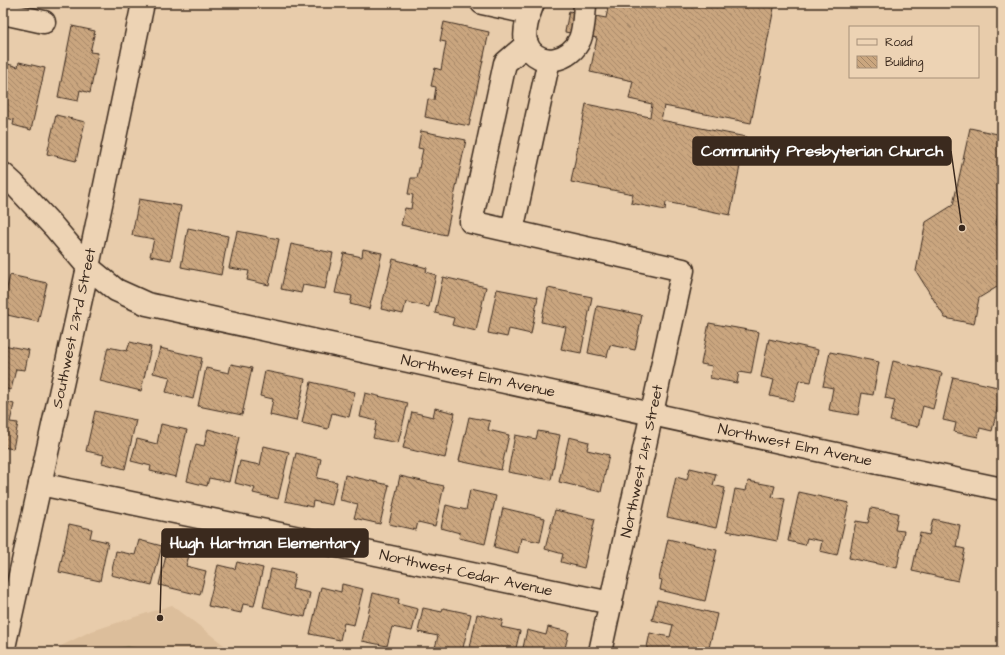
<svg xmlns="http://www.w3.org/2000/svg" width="1005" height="655" viewBox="0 0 1005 655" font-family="'Architects Daughter',sans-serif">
	<defs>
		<pattern id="building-back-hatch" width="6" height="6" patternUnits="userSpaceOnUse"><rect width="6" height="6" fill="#caa67f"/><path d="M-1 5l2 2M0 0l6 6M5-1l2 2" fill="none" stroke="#a58767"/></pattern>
	</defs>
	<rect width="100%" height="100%" fill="#e8ccab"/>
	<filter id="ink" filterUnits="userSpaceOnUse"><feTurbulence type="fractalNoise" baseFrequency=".025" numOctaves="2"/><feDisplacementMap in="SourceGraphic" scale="8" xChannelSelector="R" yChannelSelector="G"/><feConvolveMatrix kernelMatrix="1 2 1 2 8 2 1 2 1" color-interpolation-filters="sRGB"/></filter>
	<g filter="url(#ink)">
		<path fill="#dcbe9b" d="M172,605L233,652H54L63,645L89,632Z"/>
		<path fill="#d6e193" stroke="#888658" d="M128,647L155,652H92H93Z"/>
		<g fill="url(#building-back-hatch)" stroke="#3b2a1e">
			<path d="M609,3H775L751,123L664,106L661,120L746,137L730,215L666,202L665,210L631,203L633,194L571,182L586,104L650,117L652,104L629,99L633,81L590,72L597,38L565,32L569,11L606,18Z"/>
			<path d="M444,22L489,32L469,126L425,117L428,99L434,100L436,87L431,86L435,68L441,70L446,42L440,41Z"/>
			<path d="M72,26L95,31L90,52L98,53L90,93L80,90L78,101L58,97Z"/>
			<path d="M19,62L45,68L31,130L13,125L14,120L3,117V85L8,64L18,67Z"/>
			<path d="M56,115L85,122L76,161L47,154Z"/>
			<path d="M970,128L1002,135V197L996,224L1002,233V284L979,298L974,324L945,318L916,271L926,222L953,205Z"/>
			<path d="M421,131L466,140L446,235L401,225L405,208L411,209L413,195L408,194L411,178H417L423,149L418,148Z"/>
			<path d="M139,199L181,206L171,260L150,256L154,239L132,235Z"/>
			<path d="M188,228L228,236L221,275L181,267Z"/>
			<path d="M237,231L279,239L269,285L247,280L249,271L229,268Z"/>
			<path d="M291,244L333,253L325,289L303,285L301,293L281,289Z"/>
			<path d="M363,249L382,253L369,309L350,304L352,296L335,293L344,253L362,257Z"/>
			<path d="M393,259L427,268L426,272L436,275L429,307L406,302L403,314L381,309Z"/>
			<path d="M10,275L47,283L38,322L3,314V306Z"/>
			<path d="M443,277L486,287L476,331L452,325L454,318L435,313Z"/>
			<path d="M548,288L592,297L581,353L561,349L566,327L541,322Z"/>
			<path d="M497,289L538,297L531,334L509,329L507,337L488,333Z"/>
			<path d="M597,306L642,315L635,350L610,345L607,357L588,353Z"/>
			<path d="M709,323L759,332L751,374L739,372L737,383L710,378L712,366L701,364Z"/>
			<path d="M769,339L818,350L811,382L799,380L794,401L770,396L774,380L761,377Z"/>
			<path d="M130,342L151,347L141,391L100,381L108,347L127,351Z"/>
			<path d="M3,345L29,350L25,370L16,369L11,390L3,388Z"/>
			<path d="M160,348L202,358L193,399L166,392L170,377L153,373Z"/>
			<path d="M830,352L879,362L873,395L862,393L858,415L829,410L833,388L823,386Z"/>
			<path d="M893,361L942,373L933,409L923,406L918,427L890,421L895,400L885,398Z"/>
			<path d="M231,364L252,368L242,415L198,406L206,368L229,373Z"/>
			<path d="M265,371L305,379L296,421L270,415L273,399L260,396Z"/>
			<path d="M953,377L1002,388L992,431L980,428L978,437L954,432L956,423L943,420Z"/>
			<path d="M311,382L355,392L349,417L332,413L328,429L302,423Z"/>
			<path d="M365,393L408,403L398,443L373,438L377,421L360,417Z"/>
			<path d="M3,401L14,404L10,422L18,423L13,449L3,447Z"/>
			<path d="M435,408L455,413L445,458L403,448L412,412L433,417Z"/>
			<path d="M95,411L136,420L125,469L102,463L104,455L86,451Z"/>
			<path d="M469,417L490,421L488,430L509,435L501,470L459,461Z"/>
			<path d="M161,424L187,430L176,477L150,471L151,466L131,461L137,439L157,444Z"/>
			<path d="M208,429L239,437L229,482L209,478L207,486L187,481L196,444L204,446Z"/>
			<path d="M538,431L560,435L551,480L508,472L515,435L536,439Z"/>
			<path d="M569,437L589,442L587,450L609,455L601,492L559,482Z"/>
			<path d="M264,446L289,452L278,499L253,493L255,488L235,483L240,461L260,465Z"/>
			<path d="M296,453L321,459L317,478L337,482L332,505L313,501L312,507L285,501Z"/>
			<path d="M690,468L716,474L713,485L725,488L716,528L667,517L676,477L687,480Z"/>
			<path d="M345,475L389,485L380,524L354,518L358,504L340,500Z"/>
			<path d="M400,476L444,486L435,526L418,522L416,530L389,524Z"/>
			<path d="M3,480L7,481L3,499Z"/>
			<path d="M748,481L775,486L772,497L785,499L777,541L727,531L735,489L746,491Z"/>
			<path d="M470,490L496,496L485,544L459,538L460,533L441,528L446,505L466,510Z"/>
			<path d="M799,492L849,503L837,555L820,551L822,541L807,538L805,545L788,541Z"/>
			<path d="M503,508L545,518L540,542L521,538L518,553L494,547Z"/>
			<path d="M871,508L898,513L895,530L904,531L897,568L849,558L856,521L868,523Z"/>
			<path d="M555,510L595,519L584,568L561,562L563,554L545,549Z"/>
			<path d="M933,519L960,525L956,547L965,549L958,581L912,571L920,533L929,535Z"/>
			<path d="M69,524L92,529L90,538L108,542L100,581L59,572Z"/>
			<path d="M668,539L717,550L705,601L660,590L662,580L659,579Z"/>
			<path d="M139,540L162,546L152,585L111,575L116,551L135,555Z"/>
			<path d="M168,547L190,552L186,566L206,571L200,595L159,585Z"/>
			<path d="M237,562L263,568L254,606L243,604L241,613L208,606L218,565L235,569Z"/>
			<path d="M271,569L295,574L292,589L310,593L305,617L263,607Z"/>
			<path d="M342,584L363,589L354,625L344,623L340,640L310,634L321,587L341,592Z"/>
			<path d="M373,593L399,599L398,604L418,609L412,631L392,627L387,646L362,641Z"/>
			<path d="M657,600L717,614L708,652H646L650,633L670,637L673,625L652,620Z"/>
			<path d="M423,608L442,612L443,608L471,614L462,652H434L438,636L418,632Z"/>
			<path d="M477,614L503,620L501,627L520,631L515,652H469Z"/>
			<path d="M548,627L569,632L564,652H522L527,630L546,635Z"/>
		</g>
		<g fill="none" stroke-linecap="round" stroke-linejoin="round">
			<defs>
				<g id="minor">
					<path d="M482,3L529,13"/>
					<path d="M533,3C529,13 522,34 527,45C539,69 571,61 580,39C584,29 584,16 585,5L584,3"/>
					<path d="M3,13L44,22"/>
					<path d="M527,44L505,63L471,222L683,270L600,652"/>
					<path d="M3,174L14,184L54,227L88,267L116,290L147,304L803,447L1002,489"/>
					<path d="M512,231L549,60"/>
					<path d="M40,484L611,603"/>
					<path d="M3,652L88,267L143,3"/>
				</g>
			</defs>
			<use href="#minor" stroke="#3b2a1e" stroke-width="25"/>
			<use href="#minor" stroke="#edd3b4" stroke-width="22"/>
		</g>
	</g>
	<g text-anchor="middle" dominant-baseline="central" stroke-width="3" stroke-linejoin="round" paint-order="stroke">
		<g font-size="15" fill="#3b2a1e" stroke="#edd3b4">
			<text transform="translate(74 328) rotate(-78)">Southwest 23rd Street</text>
			<text transform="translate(478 376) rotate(12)">Northwest Elm Avenue</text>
			<text transform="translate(795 445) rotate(12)">Northwest Elm Avenue</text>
			<text transform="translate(642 461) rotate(-78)">Northwest 21st Street</text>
			<text transform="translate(466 573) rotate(12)">Northwest Cedar Avenue</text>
		</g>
	</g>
	<path fill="none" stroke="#3b2a1e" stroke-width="1.5" d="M962 228L951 151M160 618L162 543"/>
	<g fill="#3b2a1e" stroke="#edd3b4" stroke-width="1.5">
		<circle cx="962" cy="228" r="4"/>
		<circle cx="160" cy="618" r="4"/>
	</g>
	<g fill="#3b2a1e" stroke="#3b2a1e" stroke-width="1.5">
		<rect x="693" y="137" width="258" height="28" rx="4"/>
		<rect x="162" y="529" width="206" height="28" rx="4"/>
	</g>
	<g font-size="16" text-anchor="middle" font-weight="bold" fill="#fff">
		<text x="822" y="156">Community Presbyterian Church</text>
		<text x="265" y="548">Hugh Hartman Elementary</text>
	</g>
	<rect width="1005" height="655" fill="none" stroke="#edd3b4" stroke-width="16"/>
	<rect x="8" y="8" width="989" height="639" fill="none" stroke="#3b2a1e" stroke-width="1.5" filter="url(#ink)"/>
	<rect x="849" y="26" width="130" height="52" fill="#edd3b4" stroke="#a68f78"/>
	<rect x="857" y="39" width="20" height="6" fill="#edd3b4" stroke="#a68f78"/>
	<text x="885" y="46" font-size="12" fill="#3b2a1e">Road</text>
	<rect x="857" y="56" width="20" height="12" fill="url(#building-back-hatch)" stroke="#a68f78"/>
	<text x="885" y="66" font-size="12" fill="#3b2a1e">Building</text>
</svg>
